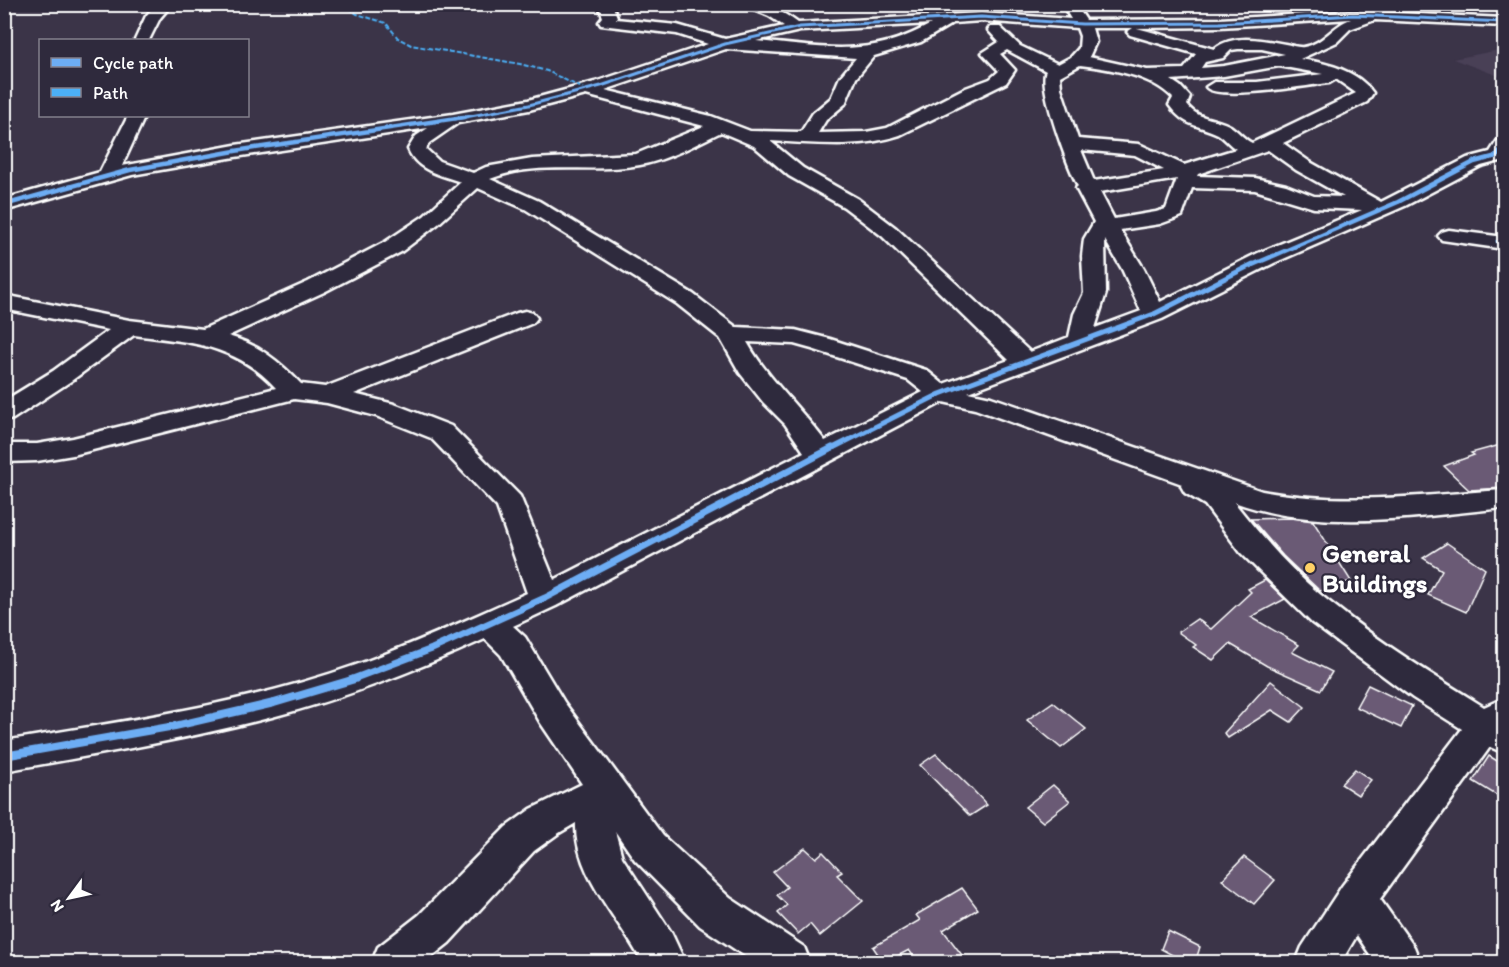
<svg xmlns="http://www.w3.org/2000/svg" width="1509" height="967" viewBox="0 0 1509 967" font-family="Itim,sans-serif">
	<rect width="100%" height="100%" fill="#3b3448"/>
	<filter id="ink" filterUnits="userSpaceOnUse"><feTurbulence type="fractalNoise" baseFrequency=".0167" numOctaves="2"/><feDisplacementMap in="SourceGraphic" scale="12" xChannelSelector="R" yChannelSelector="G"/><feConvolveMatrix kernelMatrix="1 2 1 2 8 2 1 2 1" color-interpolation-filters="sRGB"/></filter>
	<g filter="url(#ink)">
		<path fill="#493f56" d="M1504,49V78L1453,59Z"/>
		<g fill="#6a5a75" stroke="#fff" stroke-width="1.5">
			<path d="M1504,444V488L1469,490L1444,466L1474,455L1471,453Z"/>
			<path d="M1291,518L1313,521L1351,581L1320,591L1283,556L1251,519Z"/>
			<path d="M1447,543L1485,569L1466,612L1428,595L1442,570L1423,558Z"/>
			<path d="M1265,580L1285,599L1251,617L1299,645L1292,652L1332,672L1321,690L1267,666L1230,644L1213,660L1193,647L1196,645L1178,632L1197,619L1211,629L1251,592L1248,589Z"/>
			<path d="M1271,681L1305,707L1291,722L1272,710L1228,738L1224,733Z"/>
			<path d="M1368,685L1412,706L1401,728L1356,707Z"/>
			<path d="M1053,702L1086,729L1061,748L1027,720Z"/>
			<path d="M936,754L972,789L987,805L970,816L920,765Z"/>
			<path d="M1489,756L1504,765V800L1473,781Z"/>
			<path d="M1355,769L1371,780L1358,795L1341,784Z"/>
			<path d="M1053,785L1070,801L1043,822L1025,807Z"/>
			<path d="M805,848L816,858L823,852L842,872L837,875L863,901L820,936L810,924L798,934L778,913L787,905L777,895L787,887L773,872Z"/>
			<path d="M1244,857L1275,880L1254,904L1222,880Z"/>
			<path d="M962,888L978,909L943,930L968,963H918L909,950L884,963L873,947L920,920L916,915Z"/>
			<path d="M1168,931L1200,947L1195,963H1187L1161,949Z"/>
		</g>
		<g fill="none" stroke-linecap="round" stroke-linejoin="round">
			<defs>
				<g id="street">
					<path d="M156,4H172L160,18L149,40H135L146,16Z"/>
					<path d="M598,4H612L617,17L616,19L677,25L725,39L784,26L769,16L740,4C767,4 777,8 798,23L981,13L1071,19L1066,11L1073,7L1078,8L1086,20L1220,19L1353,11L1504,18V26L1375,20L1350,29L1337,42L1300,59C1327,63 1357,70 1373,93L1367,102L1283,143L1310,162L1381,202L1467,158L1490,152L1497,141L1504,139V160L1481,166L1405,206L1274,263L1162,319L968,392L991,397L1262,491C1345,506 1421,495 1504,490V508C1416,517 1319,533 1234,502C1264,540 1297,578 1336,607C1382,644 1434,676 1484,707L1504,698V753L1490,747L1380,899L1414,947L1420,962H1375L1357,935L1341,962H1296L1302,947L1342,886L1462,729L1413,698L1312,623L1241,553L1205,505L1185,493L1181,486L1182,484L975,409L943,402L556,606L513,626L525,637L564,702L663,836L730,898L804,947L810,962H754L700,926L635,860L615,831L622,857L671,932L685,962H642C620,919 574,875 576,823L559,833L534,851L449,943L425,962H372L378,947L419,915L506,827L531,809L582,784L540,722L501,655L485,639C417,670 346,698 272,717C184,740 94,755 4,771V741C122,721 243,705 356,665C414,644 471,618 527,593L497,507L431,438L376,416L327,403L294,399L73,455L37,461L4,462V444H37L73,438L276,388C236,344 189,342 134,335L71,381L13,419L4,421V401L53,371L109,330L4,309V295L129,320L203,329L308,282L385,242L424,216L461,182C441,175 417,171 408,149L416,136L428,128L235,157L132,175L4,211V199L100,172L128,116H145L122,166L235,145L453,114L528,100L595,82L708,44L677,34L601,25L599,22L603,17ZM1351,19C1333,25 1323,44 1304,47C1298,48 1291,45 1285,44C1263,40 1233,33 1214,49L1137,28L1220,27ZM981,21L1077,28L1080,36L1079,48L1071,57L1058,64L1020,46L1000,27H990L988,30L999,42L982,53L999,71L990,79L963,89L887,128L866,132L818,133L826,120L845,104L856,78L874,56L921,42L953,23ZM931,24C869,59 823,47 756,41L800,31ZM1092,28H1133L1127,32L1130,35L1196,54L1184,69L1147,70L1089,57L1096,42ZM726,49L856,58L840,77L831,98L813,113L801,132L750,131L711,116L605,90ZM1238,49H1262L1285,54L1224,66L1201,68L1205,62L1223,58L1231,50ZM1007,50L1046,71C1037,85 1069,169 1078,186L1076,188L1094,222L1084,239L1082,256L1084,293L1074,314L1069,337L1030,352L896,228L858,199L803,168L770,141C815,143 857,149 900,135L1006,83L1015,70L1000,54ZM1080,65C1111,69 1151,75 1173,98L1169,105C1185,127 1197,124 1218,134C1225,138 1229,145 1236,149L1184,165L1139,144L1078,139L1061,88L1060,76ZM1279,66L1323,74L1257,82H1214L1206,87C1217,101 1309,85 1329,83L1336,79L1356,93L1252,143C1244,139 1240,133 1233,128C1219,117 1200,122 1187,105L1190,97L1180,86L1171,80L1224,76ZM586,95L704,126L636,154L532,159L486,167L473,173L439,161L426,149L429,143L458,123L529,110ZM721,132L754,146L789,176L844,207L882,236L1009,360L943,384L926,370L830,339L795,330L736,327L693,294L539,201L490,179C536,160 592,174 640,165C668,160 696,144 721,132ZM1081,150L1135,155L1164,170L1094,181ZM1268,150L1296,170L1344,197L1314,196L1286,185L1255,178L1197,176L1198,174ZM1177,179L1166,209L1156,212L1114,219L1100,192ZM478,188L525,209L677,304L720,338L740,373L763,402L785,424L804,452L554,580L520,496L451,426L394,404L354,394L533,323L537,318L533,313L525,311L517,313L325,387L301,384C280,362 258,344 228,336L324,292L401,252L438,224ZM1192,188L1255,190L1314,208L1362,210L1258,253L1160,302L1144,269L1120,230L1160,224L1182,216ZM1105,240L1122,269L1141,311L1095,328L1106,293ZM747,342L794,344L812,349L908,380L923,392L825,441C799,407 768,379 747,342Z"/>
					<path d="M1449,230L1504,237V249L1442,240L1438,236L1442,232Z"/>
				</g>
			</defs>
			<use href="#street" stroke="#fff" stroke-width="5"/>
			<use href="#street" fill="#2f2a3d" fill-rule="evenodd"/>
			<path stroke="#4cb0f7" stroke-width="2" stroke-dasharray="5 2" stroke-linecap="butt" d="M343,4L357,14L386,23L398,38L411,45L520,64L547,71L586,90"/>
			<path stroke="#4cb0f7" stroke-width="3" stroke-dasharray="6 3" stroke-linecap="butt" d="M1496,242L1504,239"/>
			<defs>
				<path id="cycleway-far4" d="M455,119L529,105L601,86L725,44L800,27L981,17L1082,24L1220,23L1353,15L1504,22"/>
				<g id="cycleway-far3">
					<path d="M4,205L130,170L235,151L464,117"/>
					<path d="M1250,266L1398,202L1474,162L1497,156L1504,145"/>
				</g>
				<path id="cycleway-far2" d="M829,450L940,394L1154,314L1253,264"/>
				<path id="cycleway-far1" d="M350,680L432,649L545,598L832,448"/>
				<path id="cycleway" d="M4,756L175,726L274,703L355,679"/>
			</defs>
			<use href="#cycleway-far4" stroke="#2f2a3d" stroke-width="5"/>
			<use href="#cycleway-far3" stroke="#2f2a3d" stroke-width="7"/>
			<use href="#cycleway-far2" stroke="#2f2a3d" stroke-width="8"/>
			<use href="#cycleway-far1" stroke="#2f2a3d" stroke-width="10"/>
			<use href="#cycleway" stroke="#2f2a3d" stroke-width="12"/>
			<use href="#cycleway-far4" stroke="#6dadf4" stroke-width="3"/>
			<use href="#cycleway-far3" stroke="#6dadf4" stroke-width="4.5"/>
			<use href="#cycleway-far2" stroke="#6dadf4" stroke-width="5"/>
			<use href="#cycleway-far1" stroke="#6dadf4" stroke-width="7"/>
			<use href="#cycleway" stroke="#6dadf4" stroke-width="8"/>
		</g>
	</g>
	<circle fill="#ffd166" stroke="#2f2a3d" stroke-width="2" cx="1310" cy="568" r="6"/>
	<g text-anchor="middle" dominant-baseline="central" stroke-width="4.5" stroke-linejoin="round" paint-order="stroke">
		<g font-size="26" font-weight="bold" fill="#fff" stroke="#2f2a3d" text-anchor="start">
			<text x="1322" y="553">General<tspan x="1322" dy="30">Buildings</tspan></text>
		</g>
	</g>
	<rect width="1509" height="967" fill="none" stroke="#2f2a3d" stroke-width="24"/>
	<rect x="12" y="12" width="1485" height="943" fill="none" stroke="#fff" stroke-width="2" filter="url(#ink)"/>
	<rect x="39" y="39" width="210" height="78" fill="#2f2a3d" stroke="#827f8b" stroke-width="1.5"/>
	<rect x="51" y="58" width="30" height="9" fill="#6dadf4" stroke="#827f8b" stroke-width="1.5"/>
	<text x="93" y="69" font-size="18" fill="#ffffff">Cycle path</text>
	<rect x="51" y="88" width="30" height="9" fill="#4cb0f7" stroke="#827f8b" stroke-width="1.5"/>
	<text x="93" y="99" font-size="18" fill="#ffffff">Path</text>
	<g transform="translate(69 898) rotate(237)" stroke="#2f2a3d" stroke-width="4.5" paint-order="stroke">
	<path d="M0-4.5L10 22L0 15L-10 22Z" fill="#ffffff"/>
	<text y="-9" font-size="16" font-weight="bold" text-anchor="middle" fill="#ffffff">N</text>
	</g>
</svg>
